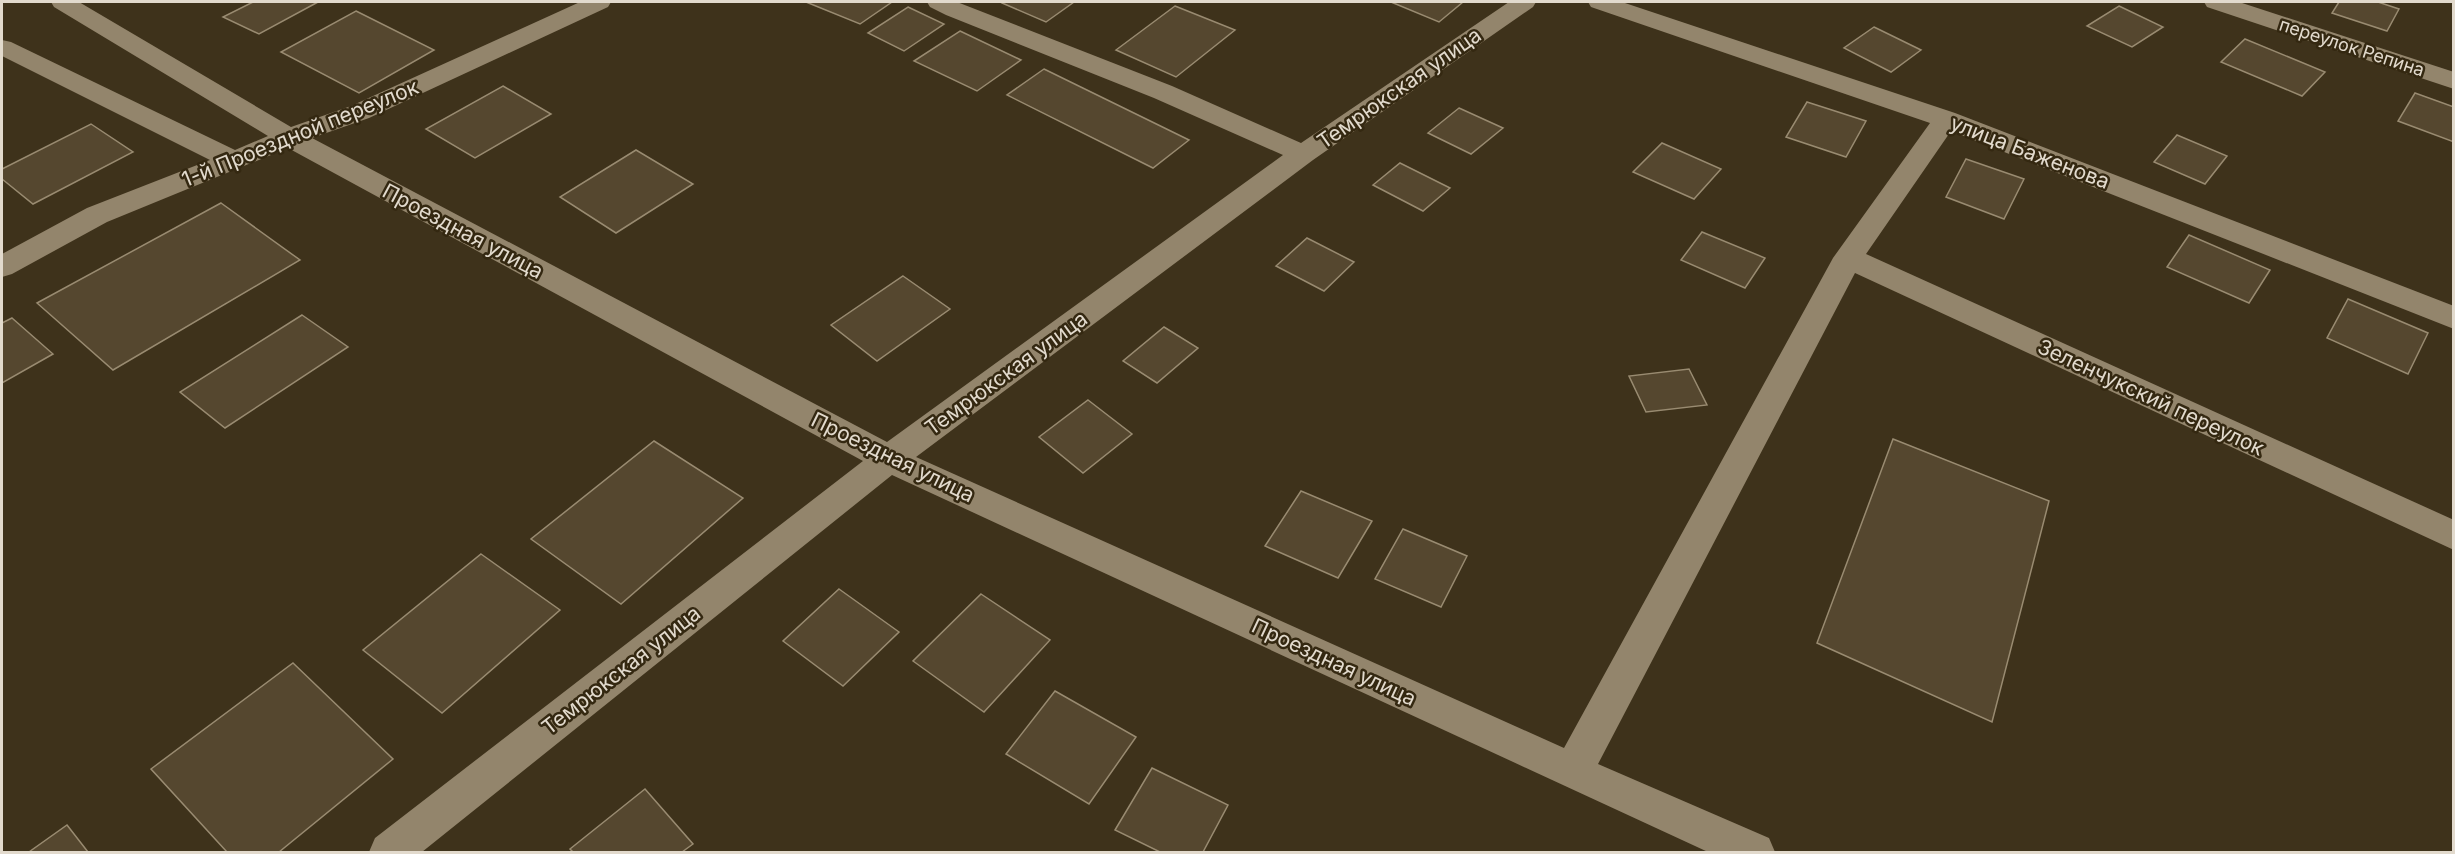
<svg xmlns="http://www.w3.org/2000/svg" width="2455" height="854" viewBox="0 0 2455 854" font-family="Inter,sans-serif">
	<rect width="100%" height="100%" fill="#3e321b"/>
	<g fill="#55472f" stroke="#998b71" stroke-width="1.5">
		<path d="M253,2H318L259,34L223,17Z"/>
		<path d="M806,2H892L860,24Z"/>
		<path d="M1003,2H1074L1046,22L1002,3Z"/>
		<path d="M1391,2H1463L1439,22Z"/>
		<path d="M2339,2H2378L2399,9L2387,31L2332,13Z"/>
		<path d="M1175,6L1235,30L1176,77L1116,50Z"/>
		<path d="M2119,6L2163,27L2132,47L2087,26Z"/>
		<path d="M908,7L944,24L904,51L868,33Z"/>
		<path d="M356,11L434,50L359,93L281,52Z"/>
		<path d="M1874,27L1921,50L1891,72L1844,48Z"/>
		<path d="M960,31L1021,60L977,91L914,61Z"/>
		<path d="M2245,39L2325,72L2302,96L2221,62Z"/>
		<path d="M1044,69L1189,140L1153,168L1007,95Z"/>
		<path d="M503,86L551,114L475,158L426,129Z"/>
		<path d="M2415,93L2454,107V142L2398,121Z"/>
		<path d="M1807,102L1866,121L1846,157L1786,137Z"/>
		<path d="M1459,108L1503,128L1471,154L1428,133Z"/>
		<path d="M91,124L133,152L33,204L2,179V169Z"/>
		<path d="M2177,135L2227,156L2205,184L2154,162Z"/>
		<path d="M1662,143L1721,169L1694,199L1633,172Z"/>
		<path d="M636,150L693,184L616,233L560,197Z"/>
		<path d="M1966,159L2024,179L2004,219L1946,197Z"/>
		<path d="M1400,163L1450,188L1423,211L1373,185Z"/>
		<path d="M221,203L300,260L113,370L37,303Z"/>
		<path d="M1702,232L1765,258L1745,288L1681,260Z"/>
		<path d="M2189,235L2270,270L2249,303L2167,267Z"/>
		<path d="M1307,238L1354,262L1324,291L1276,266Z"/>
		<path d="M903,276L950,309L877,361L831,325Z"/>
		<path d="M2348,299L2428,333L2408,374L2327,338Z"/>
		<path d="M302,315L348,347L225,428L180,392Z"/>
		<path d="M12,318L53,354L2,383V323Z"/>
		<path d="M1164,327L1198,348L1157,383L1123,361Z"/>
		<path d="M1689,369L1707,405L1646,412L1629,376Z"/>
		<path d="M1088,400L1132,434L1083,473L1039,437Z"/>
		<path d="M1893,439L2049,501L1992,722L1817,643Z"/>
		<path d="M654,441L743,498L621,604L531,539Z"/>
		<path d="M1301,491L1372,521L1338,578L1265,546Z"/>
		<path d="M1403,529L1467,556L1441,607L1375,579Z"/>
		<path d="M481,554L560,610L442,713L363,650Z"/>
		<path d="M839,589L899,632L843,686L783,641Z"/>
		<path d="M981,594L1050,640L984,712L913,661Z"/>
		<path d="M293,663L393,759L279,852H227L151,769Z"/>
		<path d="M1055,691L1136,737L1089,804L1006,754Z"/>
		<path d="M1152,768L1228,805L1203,852H1160L1115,830Z"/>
		<path d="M645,789L693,844L682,852H573L570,849Z"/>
		<path d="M67,825L88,852H29Z"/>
	</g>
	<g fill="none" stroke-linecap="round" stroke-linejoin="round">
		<g fill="#93856c" fill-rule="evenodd">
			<path d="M51,2H79L291,127L351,106L580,2H611L608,7L369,118L312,138L887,442L1283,155L1154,98L946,15L930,7L927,2H957L1172,86L1301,143L1509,2H1536L1533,7L1313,160L916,457L1564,748L1833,258L1930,123L1591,7L1588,2H1622L1955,113L2454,306V329L1951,131L1866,254L2454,520V550L1855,273L1598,764L1769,838L1775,852H1708L892,475L422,852H369L375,838L863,461L288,148L107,222L12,274L2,277V254L87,208L210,160L2,56V40L11,42L235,150L268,136L54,7Z"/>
			<path d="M2204,2H2239L2454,72V89L2207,7Z"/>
		</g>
	</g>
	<g text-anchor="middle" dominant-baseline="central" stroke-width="5" stroke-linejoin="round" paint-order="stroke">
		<g font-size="18" fill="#e2dacd" stroke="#342811">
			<text transform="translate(2352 47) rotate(18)">переулок Репина</text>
		</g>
		<g font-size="21" fill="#e2dacd" stroke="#342811">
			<text transform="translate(1399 88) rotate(-35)">Темрюкская улица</text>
			<text transform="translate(300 133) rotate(-22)">1-й Проездной переулок</text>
			<text transform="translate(2030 152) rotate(21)">улица Баженова</text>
			<text transform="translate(463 231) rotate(28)">Проездная улица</text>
			<text transform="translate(1006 373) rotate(-36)">Темрюкская улица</text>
			<text transform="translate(2151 397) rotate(25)">Зеленчукский переулок</text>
			<text transform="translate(893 457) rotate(26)">Проездная улица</text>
			<text transform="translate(1334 662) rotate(25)">Проездная улица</text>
			<text transform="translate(621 670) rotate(-38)">Темрюкская улица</text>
		</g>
	</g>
	<rect width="2455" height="854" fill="none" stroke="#e2dacd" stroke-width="6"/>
</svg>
